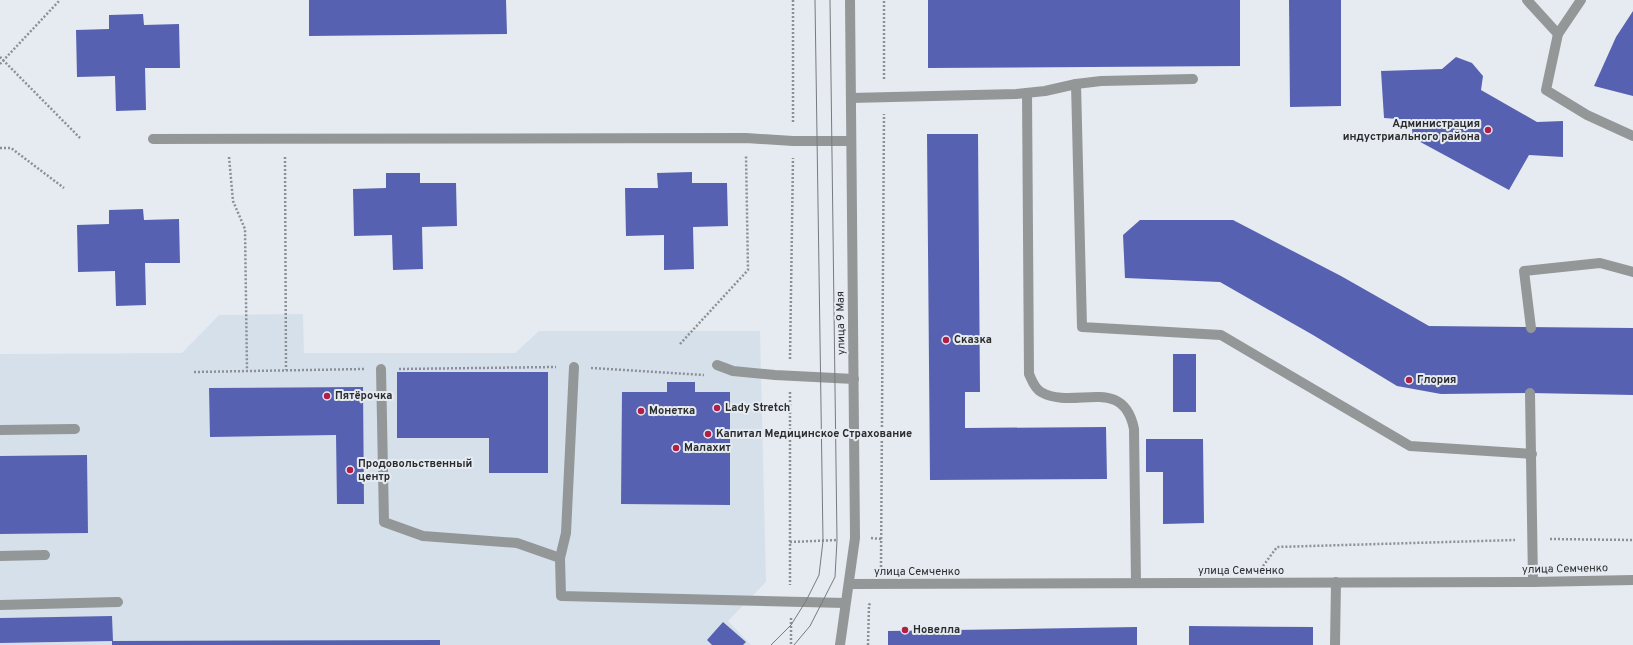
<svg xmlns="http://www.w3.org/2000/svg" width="1633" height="645" viewBox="0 0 1633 645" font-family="Overpass,sans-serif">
	<rect width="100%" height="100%" fill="#e6ebf1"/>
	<path fill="#d6e0eb" d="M303,314L304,353H515L539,331H760L766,582L728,621L751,645H0V354L182,353L219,315Z"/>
	<g fill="#5662b1">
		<path d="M309,0H506L507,34L309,36Z"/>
		<path d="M928,0H1240V66L928,68Z"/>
		<path d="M1289,0H1341V106L1290,107Z"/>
		<path d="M1633,11V96L1594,86L1616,37Z"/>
		<path d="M143,14L144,25L179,24L180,68H145L146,110L116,111L115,76L77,77L76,30L109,29V15Z"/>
		<path d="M1456,57L1472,63L1483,76L1481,90L1537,122L1563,121V157L1529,155L1509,190L1413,138L1411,120L1384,118L1381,71L1442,69Z"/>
		<path d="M927,134H978L980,392H965V428L1106,427L1107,479L930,480Z"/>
		<path d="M692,172V183H727L728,226L693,227L694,269L664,270V235L626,236L625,188H658L657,173Z"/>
		<path d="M386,173H420V183H456L457,226L422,227L423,269L393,270L392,235L354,236L353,189L386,188Z"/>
		<path d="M143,209L144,220L179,219L180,263H145L146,305L116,306L115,271L78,272L77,225L109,224V210Z"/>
		<path d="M1140,220H1233L1341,276L1429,326L1633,328V395L1530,393L1441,394L1397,386L1313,335L1220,282L1125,278L1123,235Z"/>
		<rect x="1173" y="354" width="23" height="58"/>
		<path d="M397,372H548V473H489V438H397Z"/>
		<path d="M667,382H695V392H730V505L621,504L622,392H667Z"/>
		<path d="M363,387L364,504H337L336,435L210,437L209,388Z"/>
		<path d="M1146,439H1203L1204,523L1163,524V472H1146Z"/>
		<path d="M87,455L88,533L0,534V456Z"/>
		<path d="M112,616L113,641L0,643V618Z"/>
		<path d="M723,622L746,642L743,645H712L707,640Z"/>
		<path d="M1189,626L1313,627V645H1189Z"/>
		<path d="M1137,627V645H888V631Z"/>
		<path d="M440,640V645H112V641Z"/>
	</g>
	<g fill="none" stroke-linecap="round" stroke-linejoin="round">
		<g stroke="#8c9094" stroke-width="2.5" stroke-dasharray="2 2" stroke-linecap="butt">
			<path d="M793,0V123"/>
			<path d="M0,57L80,138"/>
			<path d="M0,64L60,0"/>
			<path d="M884,79V0"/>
			<path d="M0,148H11L64,188"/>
			<path d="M229,157L233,201L245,229L247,370"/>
			<path d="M285,157L286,370"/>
			<path d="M680,344L748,270L746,155"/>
			<path d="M790,359L793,158"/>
			<path d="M591,368L704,375"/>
			<path d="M399,369L556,367"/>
			<path d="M194,372L364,369"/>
			<path d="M790,392V585"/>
			<path d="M871,538L881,539"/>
			<path d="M1550,539L1633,540"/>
			<path d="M790,542L837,540"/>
			<path d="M1263,566L1277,547L1515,540"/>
			<path d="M881,567L884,114"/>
			<path d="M791,618V645"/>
			<path d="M868,645L869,605L871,602"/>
		</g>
		<g stroke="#949798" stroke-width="10">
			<path d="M1527,0L1558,34L1581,0"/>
			<path d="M1558,34L1546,90L1587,115L1633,136"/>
			<path d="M1076,84L1101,81L1193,79"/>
			<path d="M1027,93L1029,374C1032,380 1034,388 1041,392C1074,411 1123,374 1134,429L1136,583"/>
			<path d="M851,98L1016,94L1045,91L1076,84L1082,327L1221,335L1410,446L1532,454"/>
			<path d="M153,139L746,138L793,141H851"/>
			<path d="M1531,328L1524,271L1600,263L1633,272"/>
			<path d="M717,365L733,371L775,375L854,379"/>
			<path d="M381,369L384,522L423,536L517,543L560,558L561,596L845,603"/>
			<path d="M1530,393L1533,582"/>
			<path d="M0,430L75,429"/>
			<path d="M0,556L45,555"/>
			<path d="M560,558L566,533L574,367"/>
			<path d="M0,605L118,602"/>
			<path d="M1335,645L1336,582"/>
		</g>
		<g stroke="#949798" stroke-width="10">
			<path d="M849,584L1533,582L1633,580"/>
			<path d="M840,645L855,538L850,0"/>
		</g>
		<g stroke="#777a7e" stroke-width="1">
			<path d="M771,645L791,625L806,601L819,575L823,541L815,0"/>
			<path d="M794,645L810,626L835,577L837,540L830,0"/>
		</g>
	</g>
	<g fill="#b11f48" stroke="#e6ebf1" stroke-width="1.5">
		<circle cx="1488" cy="130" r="4"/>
		<circle cx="946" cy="340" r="4"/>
		<circle cx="1409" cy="380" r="4"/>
		<circle cx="327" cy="396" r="4"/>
		<circle cx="717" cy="408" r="4"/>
		<circle cx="641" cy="411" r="4"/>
		<circle cx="708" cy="434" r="4"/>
		<circle cx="676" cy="448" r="4"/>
		<circle cx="350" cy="470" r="4"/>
		<circle cx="905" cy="630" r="4"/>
	</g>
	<g text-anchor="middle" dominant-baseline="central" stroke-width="4" stroke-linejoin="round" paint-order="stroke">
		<g font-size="11" font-weight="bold" fill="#2a2c2e" stroke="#e6ebf1" text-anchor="start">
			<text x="1480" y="124" text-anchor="end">Администрация<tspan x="1480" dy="13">индустриального района</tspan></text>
			<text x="954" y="340">Сказка</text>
			<text x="1417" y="380">Глория</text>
			<text x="335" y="396">Пятёрочка</text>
			<text x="725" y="408">Lady Stretch</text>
			<text x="649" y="411">Монетка</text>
			<text x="716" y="434">Капитал Медицинское Страхование</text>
			<text x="684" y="448">Малахит</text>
			<text x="358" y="464">Продовольственный<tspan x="358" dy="13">центр</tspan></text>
			<text x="913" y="630">Новелла</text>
		</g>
		<g font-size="11" fill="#2a2c2e" stroke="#e6ebf1">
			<text transform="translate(841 323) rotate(-91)">улица 9 Мая</text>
			<text transform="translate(1565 569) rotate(-1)">улица Семченко</text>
			<text x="1241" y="571">улица Семченко</text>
			<text x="917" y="572">улица Семченко</text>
		</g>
	</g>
</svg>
